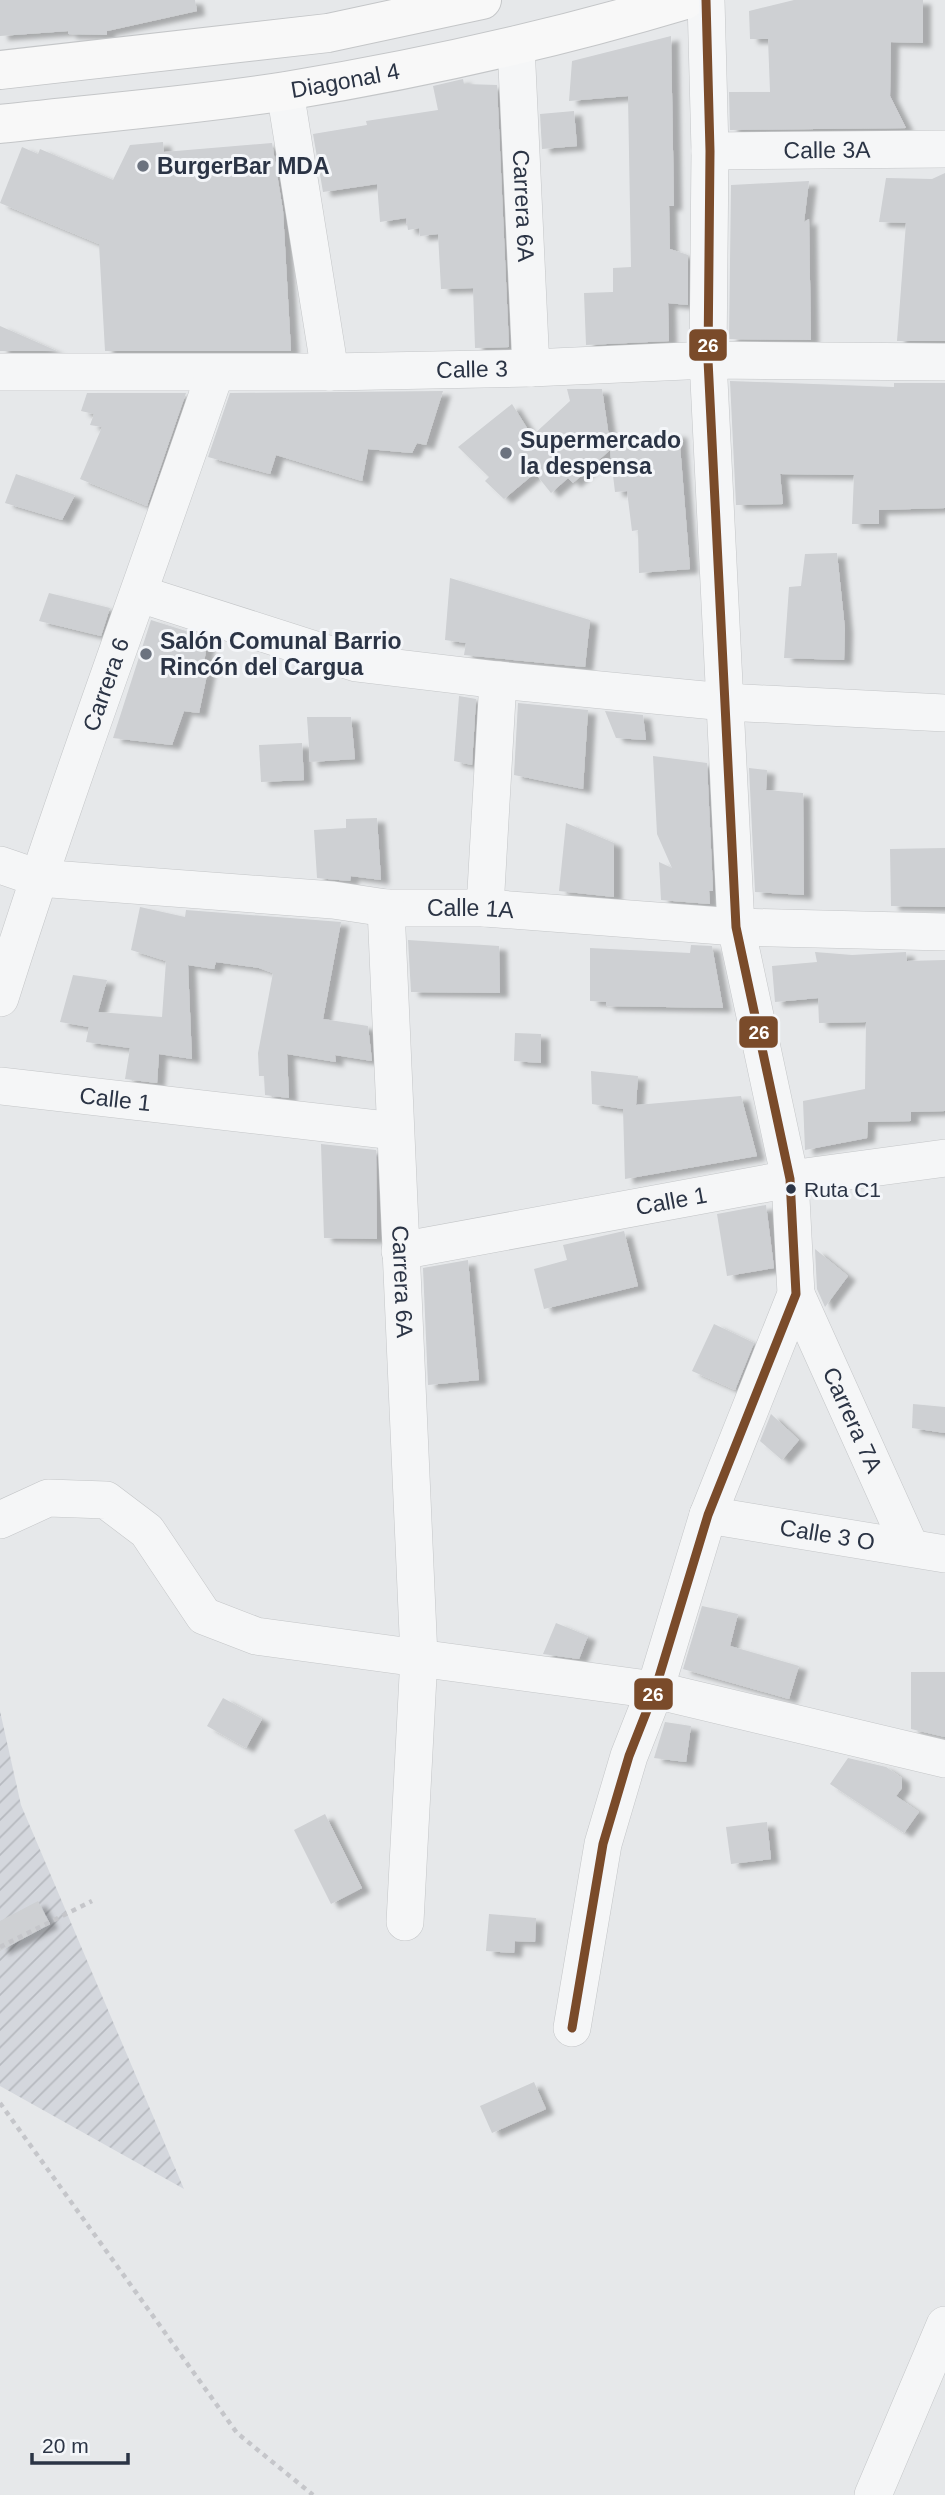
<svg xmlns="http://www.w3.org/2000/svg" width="945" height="2495" viewBox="0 0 945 2495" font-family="Helvetica,sans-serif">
	<defs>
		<pattern id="industrial-furrows" width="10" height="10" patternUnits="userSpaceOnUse" patternTransform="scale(1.75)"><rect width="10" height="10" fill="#d4d7dd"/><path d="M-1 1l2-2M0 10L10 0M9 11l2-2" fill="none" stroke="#b6b9bf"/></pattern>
		<filter id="shadow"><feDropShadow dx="8" dy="4.5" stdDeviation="2" flood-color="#0004"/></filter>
	</defs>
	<rect width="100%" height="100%" fill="#e6e8ea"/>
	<path fill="url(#industrial-furrows)" d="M0,1711L21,1805L184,2189L0,2086Z"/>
	<g fill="#ced0d3" filter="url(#shadow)">
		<path d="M0,0H195L197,11L107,31V35L68,34V31L0,36Z"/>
		<path d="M794,0H923V43L891,42L890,96L906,128L730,130L729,92H770L768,39H750L749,11Z"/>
		<path d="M671,36L674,206H669L670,249L688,255V305L668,303L669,341L586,345L584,293L613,292V268L631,267L628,96L569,101L572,61Z"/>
		<path d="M463,79L464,84L497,85L509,347L475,348L473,288L441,289L438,234L420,236L419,228L408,230L406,218L380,222L377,184L323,192L313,134L367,125L366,121L438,110L433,86Z"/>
		<path d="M574,111L577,146L542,149L540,114Z"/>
		<path d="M163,142L164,152L272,143L283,211L291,351H105L99,244L0,203L22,147L38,154L40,149L113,180L130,145Z"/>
		<path d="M945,173V341H897L906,223L879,222L886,178L932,179Z"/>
		<path d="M809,181L804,222L809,219L811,340L729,339L731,185Z"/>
		<path d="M0,326L57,351H0Z"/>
		<path d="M730,381L894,387V383H945V508L879,510V524H852L854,475L780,474L783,504L736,505Z"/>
		<path d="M567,389H602L609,437L679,433L690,569L639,573L638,530L632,531L627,491L615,492L610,450L573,483L568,478L551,493L535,473L504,499L485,481L489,477L458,447L512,404L532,436L570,401Z"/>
		<path d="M443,391L426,445L417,443L412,453L368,449L362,481L276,455L270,474L208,457L230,393Z"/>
		<path d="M87,393H186L147,506L80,479L102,427L90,425L94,414L81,411Z"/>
		<path d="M16,474L75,495L62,520L5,503Z"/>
		<path d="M837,553L845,629L844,660L784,658L789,587L801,586L805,554Z"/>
		<path d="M450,578L590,620L585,667L464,655L466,643L445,640Z"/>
		<path d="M49,593L110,608L101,636L39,621Z"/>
		<path d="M151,620L208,638L203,669L208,670L199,713L184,711L172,745L113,738Z"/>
		<path d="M459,696L476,699L472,765L454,761Z"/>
		<path d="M518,703L588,710L583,789L514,775Z"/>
		<path d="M605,711L643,715L646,740L616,738Z"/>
		<path d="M307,717H351L355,759L310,762Z"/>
		<path d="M302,743L304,780L261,782L259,745Z"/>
		<path d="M653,756L707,763L713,891H709L710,904L661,900L659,862L672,868L657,834Z"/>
		<path d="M749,768L767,770L766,790L803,793L804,895L755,892Z"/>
		<path d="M377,818L381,880L351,876L350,881L317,878L314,830L346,828V819Z"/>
		<path d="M566,823L614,843V897L559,891Z"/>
		<path d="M945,848V907L891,906L890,849Z"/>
		<path d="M140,907L185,917L186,910L341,922L323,1019L368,1026L372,1061L335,1055L336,1062L287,1054L289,1098L265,1095L264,1076H259L258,1053L273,973L259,968L216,962L214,969L188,965L192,1059L159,1054L157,1083L125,1079L130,1048L86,1042L89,1027L60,1022L73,975L107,980L98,1012L162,1017L166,961L131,950Z"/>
		<path d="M408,940L499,946L500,993L411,992Z"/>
		<path d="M691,945L712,946L723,1008L606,1006V1002L590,1001V948L690,953Z"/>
		<path d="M815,952L852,955L906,952L907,961L945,960V1111L911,1112V1121L868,1122L867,1138L805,1150L803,1101L865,1089L866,1022L819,1023L818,998L775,1002L772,966L817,962Z"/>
		<path d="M515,1033L541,1034V1063L514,1061Z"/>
		<path d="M591,1071L638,1076L636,1105L741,1096L757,1156L625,1179L623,1109L592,1104Z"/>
		<path d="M321,1144L376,1150L377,1239L324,1238Z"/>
		<path d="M766,1205L774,1268L727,1276L717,1214Z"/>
		<path d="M624,1231L638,1286L544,1309L534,1269L567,1260L563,1245Z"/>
		<path d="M815,1249L848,1276L825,1307L817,1289Z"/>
		<path d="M468,1260L479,1380L428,1385L423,1268Z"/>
		<path d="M714,1324L754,1343L735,1390L692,1371Z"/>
		<path d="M913,1404L945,1407V1433L912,1428Z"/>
		<path d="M771,1414L799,1440L782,1460L760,1441Z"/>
		<path d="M702,1606L738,1614L730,1646L799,1666L789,1699L683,1669Z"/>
		<path d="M556,1623L588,1636L579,1659L543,1654Z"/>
		<path d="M911,1672H945V1737L911,1729Z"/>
		<path d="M223,1698L262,1719L246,1748L207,1726Z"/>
		<path d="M665,1722L691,1726L686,1762L654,1758Z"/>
		<path d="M848,1758L886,1767L902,1778V1788L896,1796L919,1812L904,1833L830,1784Z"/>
		<path d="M325,1814L362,1888L331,1904L294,1830Z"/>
		<path d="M767,1822L771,1859L731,1864L726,1827Z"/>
		<path d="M38,1901L50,1924L0,1951V1921Z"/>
		<path d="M489,1914L536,1918L535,1942L515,1941L514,1953L486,1951Z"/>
		<path d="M534,2082L546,2109L492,2133L480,2106Z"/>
	</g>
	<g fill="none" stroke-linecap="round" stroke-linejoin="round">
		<defs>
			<g id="street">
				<path id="s1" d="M516,45L531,368"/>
				<path d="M285,91L330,372"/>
				<path id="s2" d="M710,151L945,149"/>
				<path id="s3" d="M0,372H330L531,368L708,360L945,362"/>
				<path d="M140,594L356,663L498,680L725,702L945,713"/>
				<path id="s4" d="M0,865L38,878L333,900L386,908H485L736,927L945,932"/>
				<path id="s5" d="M386,908L419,1657L405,1922"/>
				<path d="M485,908L498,680"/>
				<path id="s6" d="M0,998C66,788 144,582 215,373"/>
				<path id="s7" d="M0,1086L395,1131"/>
				<path id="s8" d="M400,1251L790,1179L945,1158"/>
				<path id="s9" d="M796,1294L910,1547"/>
				<path id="s10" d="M708,1515L945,1554"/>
				<path d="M0,1520L48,1498L106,1500L147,1531L204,1616L256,1636L655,1690L945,1759"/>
				<path d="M572,2028L603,1844L629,1756L655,1690L708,1515L796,1294L790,1179L736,927L708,360L710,151L706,0"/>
				<path d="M873,2495L945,2325"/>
			</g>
			<g id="secondary">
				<path d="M0,70L328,33L482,0"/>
				<path id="s11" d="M0,124C95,113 191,106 286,91C420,69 555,39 685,0"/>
			</g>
		</defs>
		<use href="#street" stroke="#c4c6c8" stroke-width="38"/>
		<use href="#secondary" stroke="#c4c6c8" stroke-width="40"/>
		<g stroke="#c5c6ca" stroke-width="4.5" stroke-dasharray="5 5" stroke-linecap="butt">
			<path d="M0,1947L92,1901"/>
			<path d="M0,2103L237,2433L313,2495"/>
		</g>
		<use href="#street" stroke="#f5f6f7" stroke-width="37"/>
		<use href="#secondary" stroke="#f8f8f8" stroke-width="38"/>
		<defs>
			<path id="bus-1" d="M572,2028L603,1844L629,1756L655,1690L708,1515L796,1294L790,1179L736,927L708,360L710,151L706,0"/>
		</defs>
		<use href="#bus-1" stroke="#f4f6f9" stroke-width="14"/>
		<use href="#bus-1" stroke="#7a4b2a" stroke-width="9"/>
	</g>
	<g fill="#6c737f" stroke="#f4f6f9" stroke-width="2.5">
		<circle cx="143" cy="166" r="7"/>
		<circle cx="506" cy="453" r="7"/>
		<circle cx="146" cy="654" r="7"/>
	</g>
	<circle fill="#2b3445" stroke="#f4f6f9" stroke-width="2.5" cx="791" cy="1189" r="6"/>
	<g text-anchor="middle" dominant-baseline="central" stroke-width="6" stroke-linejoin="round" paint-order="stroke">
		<g font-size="21" fill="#2b3445" stroke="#f4f6f9" text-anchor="start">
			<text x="804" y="1189">Ruta C1</text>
		</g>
		<g font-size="23" fill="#2b3445" stroke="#f4f6f9">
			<text stroke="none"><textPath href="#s11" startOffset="348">Diagonal 4</textPath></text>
			<text stroke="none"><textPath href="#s2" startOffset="117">Calle 3A</textPath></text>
			<text stroke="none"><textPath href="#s1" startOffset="161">Carrera 6A</textPath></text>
			<text stroke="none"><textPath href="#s3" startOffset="472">Calle 3</textPath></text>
			<text stroke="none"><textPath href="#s6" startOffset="331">Carrera 6</textPath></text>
			<text stroke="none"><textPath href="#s4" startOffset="474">Calle 1A</textPath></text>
			<text stroke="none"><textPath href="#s7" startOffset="116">Calle 1</textPath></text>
			<text stroke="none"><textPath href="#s8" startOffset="276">Calle 1</textPath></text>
			<text stroke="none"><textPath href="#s5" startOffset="374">Carrera 6A</textPath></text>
			<text stroke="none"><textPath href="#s9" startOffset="138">Carrera 7A</textPath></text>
			<text stroke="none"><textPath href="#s10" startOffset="121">Calle 3 O</textPath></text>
		</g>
		<g font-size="23" font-weight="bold" fill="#2b3445" stroke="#f4f6f9" text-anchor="start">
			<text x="157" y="166">BurgerBar MDA</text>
			<text x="520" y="440">Supermercado<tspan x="520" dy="26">la despensa</tspan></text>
			<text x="160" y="641">Salón Comunal Barrio<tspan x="160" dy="26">Rincón del Cargua</tspan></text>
		</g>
	</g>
	<g stroke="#f4f6f9" stroke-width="2.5">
		<rect x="688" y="328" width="40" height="34" rx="7" fill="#7a4b2a"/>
		<rect x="738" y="1015" width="41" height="34" rx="7" fill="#7a4b2a"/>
		<rect x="633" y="1677" width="41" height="34" rx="7" fill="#7a4b2a"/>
	</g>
	<g font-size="19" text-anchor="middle" font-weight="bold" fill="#fff">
		<text x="708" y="352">26</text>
		<text x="759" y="1039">26</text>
		<text x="653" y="1701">26</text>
	</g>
	<path d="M32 2453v10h96v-10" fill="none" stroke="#2b3445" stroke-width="3.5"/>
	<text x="42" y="2453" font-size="21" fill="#2b3445" stroke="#f4f6f9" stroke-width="5" paint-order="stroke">20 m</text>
</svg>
